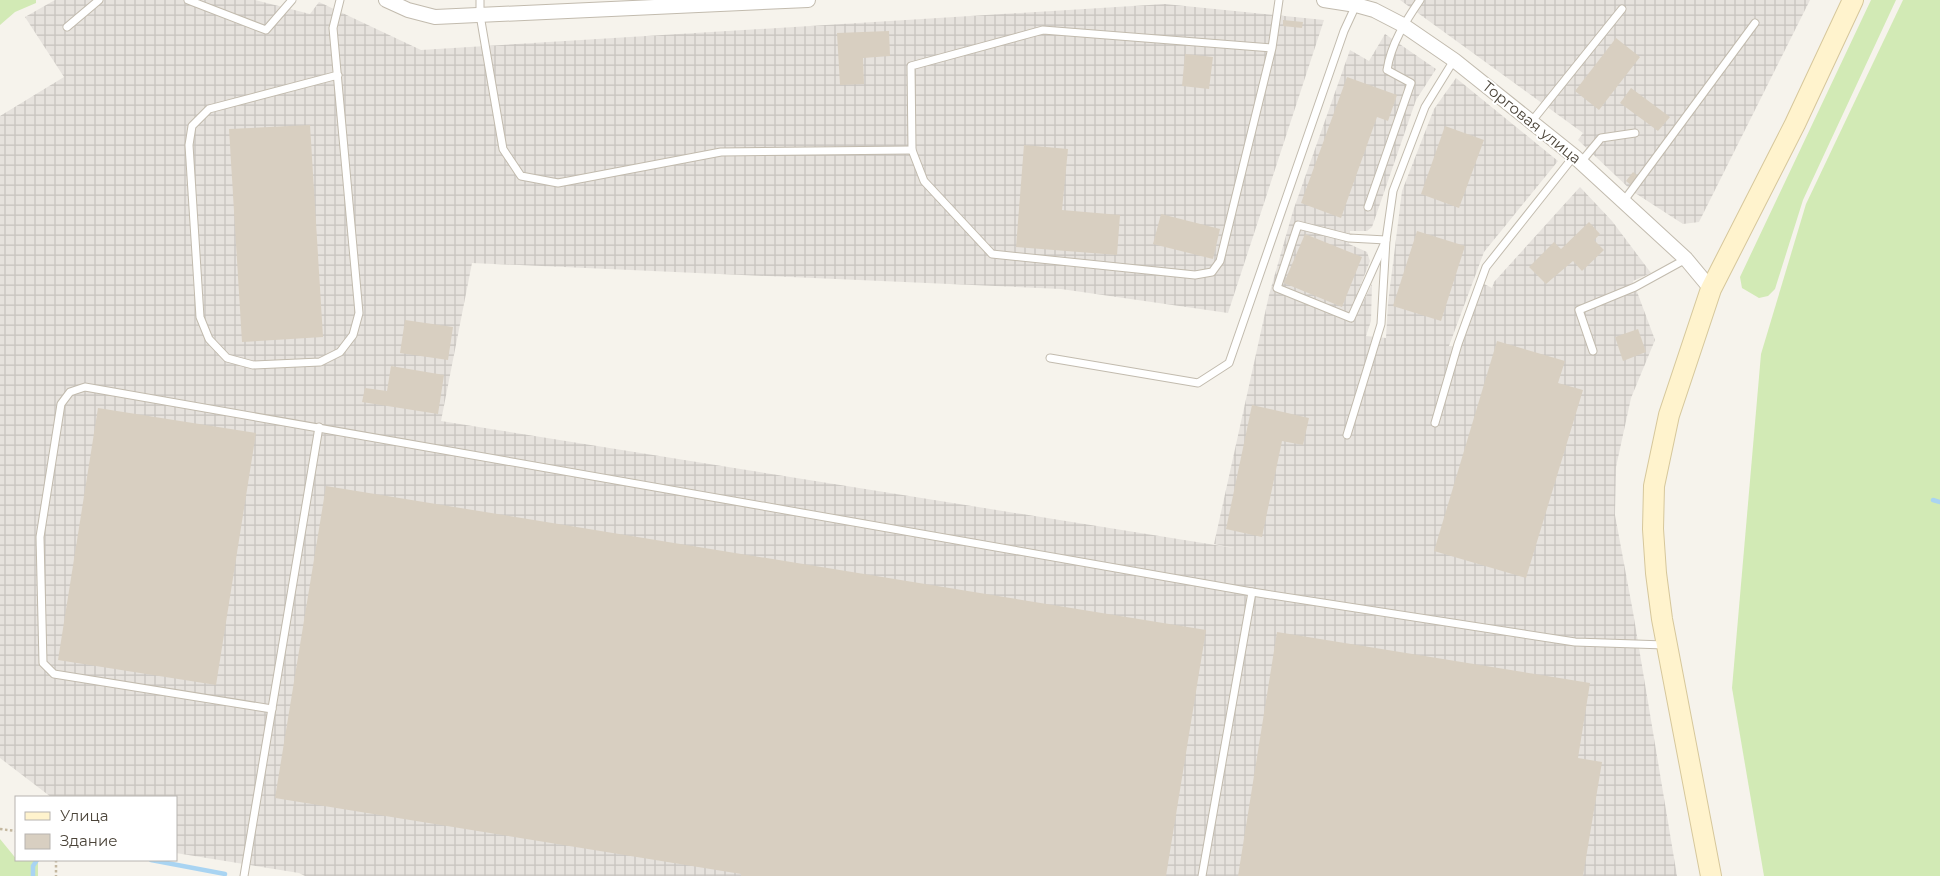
<svg xmlns="http://www.w3.org/2000/svg" width="1940" height="876" viewBox="0 0 1940 876" font-family="Montserrat,sans-serif">
	<defs>
		<pattern id="industrial-grid" width="8" height="8" patternUnits="userSpaceOnUse" patternTransform="scale(1.25)"><rect width="8" height="8" fill="#e6e2dd"/><path d="M0 4h8M4 0v8" fill="none" stroke="#c7c3be"/></pattern>
	</defs>
	<rect width="100%" height="100%" fill="#f6f3ec"/>
	<g fill="url(#industrial-grid)">
		<path d="M55,0H255L310,14L319,2L421,50L1165,4L1324,20L1228,313L1061,289L472,263L441,421L1234,548L1214,544L1269,295L1293,211L1350,50L1369,61L1385,34L1436,69L1416,100L1372,227L1367,231H1350L1349,244L1367,252L1370,261L1356,297L1364,300L1372,284L1371,321L1366,336L1386,338L1388,303L1402,191L1434,109L1456,78L1558,161L1484,252L1449,346L1461,347L1484,284L1492,288L1494,282L1580,187L1612,221L1651,273L1633,281L1655,340L1631,398L1616,467L1615,515L1633,612L1677,876H305L299,873L176,853V797H51L0,758V116L64,77L25,17Z"/>
		<path d="M1400,0H1810L1699,222L1683,224L1632,191L1578,140L1583,133Z"/>
	</g>
	<g fill="#d2eab5">
		<path d="M0,0H36V3L15,12L0,25Z"/>
		<path d="M1871,0H1896L1803,200L1775,289L1768,296L1759,298L1742,288L1740,277Z"/>
		<path d="M1903,0H1940V876H1764L1732,688L1761,354L1806,204Z"/>
		<path d="M0,839L18,861L38,860V876H0Z"/>
	</g>
	<g fill="none" stroke-linecap="round" stroke-linejoin="round">
		<g stroke="#a9d4f2" stroke-width="4.5">
			<path d="M1933,500L1940,502"/>
			<path d="M151,860L225,874"/>
			<path d="M33,876V866L37,860"/>
		</g>
	</g>
	<g fill="#d8cfc1">
		<path d="M1283,20L1303,22L1302,28L1283,26Z"/>
		<path d="M889,31L890,56L863,58L864,84L840,85L837,33Z"/>
		<path d="M1616,38L1640,57L1599,110L1575,91Z"/>
		<path d="M1185,54L1213,57L1209,89L1182,86Z"/>
		<path d="M1347,77L1397,95L1388,121L1377,117L1341,218L1301,203Z"/>
		<path d="M1631,88L1670,117L1658,131L1620,103Z"/>
		<path d="M310,125L323,337L242,342L229,129Z"/>
		<path d="M1445,126L1484,140L1459,208L1421,194Z"/>
		<path d="M1024,145L1068,149L1062,210L1120,215L1117,255L1016,247Z"/>
		<path d="M1633,172L1638,176L1631,185L1626,181Z"/>
		<path d="M1161,214L1220,229L1213,259L1153,244Z"/>
		<path d="M1589,222L1600,234L1594,240L1604,250L1582,271L1573,261L1546,284L1529,267L1554,242L1561,249Z"/>
		<path d="M1417,231L1465,246L1441,321L1393,306Z"/>
		<path d="M1305,234L1362,257L1342,307L1284,283Z"/>
		<path d="M405,320L453,327L448,360L400,353Z"/>
		<path d="M1638,329L1646,352L1623,361L1615,337Z"/>
		<path d="M1497,341L1565,361L1558,383L1583,390L1526,578L1434,551Z"/>
		<path d="M391,366L444,375L438,414L362,402L365,388L387,391Z"/>
		<path d="M1252,405L1309,418L1303,445L1282,441L1262,537L1226,529Z"/>
		<path d="M98,408L256,433L216,685L58,660Z"/>
		<path d="M326,486L1206,630L1166,876H741V874L275,798Z"/>
		<path d="M1277,632L1590,683L1578,758L1602,762L1583,876H1238Z"/>
	</g>
	<g fill="none" stroke-linecap="round" stroke-linejoin="round">
		<defs>
			<g id="lane">
				<path d="M188,0L266,30L292,0"/>
				<path d="M480,0V15L503,149L521,176L558,183L721,152L912,150"/>
				<path d="M67,27L99,0"/>
				<path d="M1272,48L1043,30L911,66L912,150L924,181L992,254L1195,275L1212,272L1220,261L1272,48L1279,0"/>
				<path d="M338,75L209,109L192,126L189,145L200,317L209,339L227,358L253,365L320,362L340,352L353,335L359,313L333,28L340,0"/>
				<path d="M1532,121L1622,9"/>
				<path d="M1581,162L1601,138L1635,133"/>
				<path d="M1623,202L1755,23"/>
				<path d="M1368,207L1411,83L1387,70C1391,44 1405,22 1420,0"/>
				<path d="M1298,225L1349,238L1386,240L1351,318L1277,288Z"/>
				<path d="M1593,351L1579,310L1635,287L1686,259"/>
				<path d="M1050,358L1198,383L1229,363L1344,31L1356,5"/>
				<path d="M1435,423L1458,344L1486,267L1574,156"/>
				<path d="M1347,435L1381,324L1386,240L1393,191L1425,107L1454,60"/>
				<path d="M272,709L54,674L43,663L40,537L61,404L70,392L85,387L1252,592L1575,642L1665,645"/>
				<path d="M244,876L319,427"/>
				<path d="M1202,876L1252,592"/>
			</g>
			<g id="street">
				<path d="M386,0L408,10L435,17L808,0"/>
				<path d="M1324,0L1356,5L1374,10L1403,25L1454,60L1574,156L1686,259L1711,289"/>
			</g>
			<path id="secondary" d="M1711,876L1662,619L1656,573L1653,529L1654,486L1669,415L1711,289L1795,124L1853,0"/>
		</defs>
		<use href="#lane" stroke="#c2bbae" stroke-width="9"/>
		<use href="#street" stroke="#c2bbae" stroke-width="16"/>
		<use href="#secondary" stroke="#d6c79b" stroke-width="22"/>
		<g stroke="#c4b79f" stroke-width="2.5" stroke-dasharray="2.5 2.5" stroke-linecap="butt">
			<path d="M0,829L16,831"/>
			<path d="M56,860V876"/>
		</g>
		<use href="#lane" stroke="#fff" stroke-width="7"/>
		<use href="#street" stroke="#fff" stroke-width="14"/>
		<use href="#secondary" stroke="#fff3cd" stroke-width="20"/>
	</g>
	<g text-anchor="middle" dominant-baseline="central" stroke-width="4" stroke-linejoin="round" paint-order="stroke">
		<g font-size="15" fill="#4b4439" stroke="#fff">
			<text transform="translate(1532 122) rotate(39)">Торговая улица</text>
		</g>
	</g>
	<rect x="15" y="796" width="162" height="65" fill="#ffffff" stroke="#b7b4b0"/>
	<rect x="25" y="812" width="25" height="8" fill="#fff3cd" stroke="#b7b4b0"/>
	<text x="60" y="821" font-size="15" fill="#4b4439">Улица</text>
	<rect x="25" y="834" width="25" height="15" fill="#d8cfc1" stroke="#b7b4b0"/>
	<text x="60" y="846" font-size="15" fill="#4b4439">Здание</text>
</svg>
